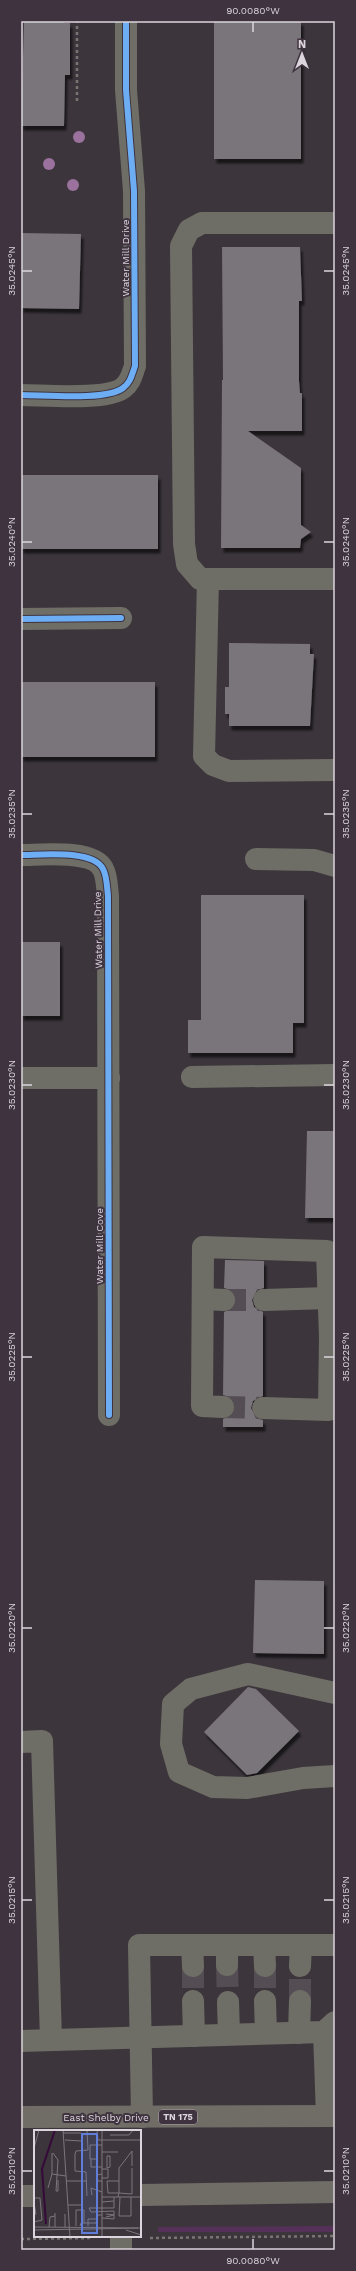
<svg xmlns="http://www.w3.org/2000/svg" width="356" height="2271" viewBox="0 0 356 2271" font-family="'Work Sans',sans-serif">
	<defs>
		<filter id="shadow"><feDropShadow dx="2.5" dy="4.5" stdDeviation="1" flood-color="#0009"/></filter>
	</defs>
	<rect width="100%" height="100%" fill="#3c363c"/>
	<path fill="#553159" d="M335,2226V2232H158V2227Z"/>
	<g fill="#7a747a" filter="url(#shadow)">
		<path d="M24,21H64V23H70V75H65L64,126H21Z"/>
		<rect x="214" y="21" width="87" height="138"/>
		<path d="M21,233L81,234L79,309L21,308Z"/>
		<path d="M222,247H300L302,301H299V381L300,393H302V431H248L301,468V525L311,532L301,539L300,548H221L222,380H223Z"/>
		<rect x="21" y="475" width="137" height="74"/>
		<path d="M229,643L310,644V654H314L310,726H229V714H225V687H229Z"/>
		<rect x="21" y="682" width="134" height="75"/>
		<path d="M201,895H304V1023H293V1053H188V1020H201Z"/>
		<rect x="21" y="942" width="39" height="74"/>
		<path d="M307,1131H335V1218H305Z"/>
		<path d="M225,1260L264,1261V1288L257,1290L252,1300L254,1307L263,1312V1396L253,1401L251,1408L256,1418L263,1420V1427H223V1419L233,1414L235,1407L230,1397L223,1395L224,1312L234,1307L236,1300L231,1290L224,1288Z"/>
		<path d="M255,1580L324,1581V1654L253,1653Z"/>
		<path d="M248,1687L256,1689L299,1731L257,1773L247,1775L204,1732Z"/>
	</g>
	<g fill="none" stroke-linecap="round" stroke-linejoin="round">
		<g stroke="#544e54" stroke-width="22" stroke-dasharray="22 11" stroke-linecap="butt">
			<path d="M224,1300H264"/>
			<path d="M223,1407L263,1408"/>
			<path d="M227,1965L228,2002"/>
			<path d="M193,1966V2001"/>
			<path d="M265,1966V2001"/>
			<path d="M300,2001V1966"/>
		</g>
		<g stroke="#777572" stroke-width="2.5" stroke-dasharray="3 3" stroke-linecap="butt">
			<path d="M77,101V21"/>
			<path d="M150,2238L335,2236"/>
			<path d="M21,2239L93,2238"/>
		</g>
		<g stroke="#6f6e66" stroke-width="22">
			<path d="M335,223H202L189,230L181,246L184,544L187,564L200,579H335"/>
			<path d="M21,395C44,395 106,401 123,388C131,382 132,374 135,366L134,191L126,90V21"/>
			<path d="M208,579L204,756L213,765L229,771L335,770"/>
			<path d="M21,619L121,618"/>
			<path d="M21,855C41,855 93,849 103,869C107,876 107,888 108,896L109,1415"/>
			<path d="M256,859L314,860L335,866"/>
			<path d="M192,1077L335,1075"/>
			<path d="M21,1078H109"/>
			<path d="M203,1299L224,1300"/>
			<path d="M264,1300L329,1298"/>
			<path d="M223,1407L202,1406L203,1247L327,1251L330,1337H335"/>
			<path d="M263,1408L329,1410L330,1337"/>
			<path d="M335,1693L248,1674L191,1689L173,1704L171,1744L179,1772L213,1787L247,1788L303,1778L335,1776"/>
			<path d="M21,1742L42,1741L51,2040"/>
			<path d="M192,1945L193,1966"/>
			<path d="M264,1945L265,1966"/>
			<path d="M227,1965V1945"/>
			<path d="M300,1966L301,1945"/>
			<path d="M193,2001L194,2036"/>
			<path d="M265,2001L266,2033"/>
			<path d="M228,2002L229,2034"/>
			<path d="M324,2032L327,2116"/>
			<path d="M299,2033L300,2001"/>
			<path d="M21,2041L324,2032L335,2022"/>
			<path d="M142,2117L139,1945H335"/>
			<path d="M121,2236V2250"/>
		</g>
		<g stroke="#706d67" stroke-width="22">
			<path d="M21,2117L335,2116"/>
			<path d="M140,2195L335,2192"/>
			<path d="M21,2196H35"/>
		</g>
		<defs>
			<g id="cycleway">
				<path d="M21,395C44,395 106,401 123,388C131,382 132,374 135,366L134,191L126,90V21"/>
				<path d="M21,619L121,618"/>
				<path d="M21,855C41,855 93,849 103,869C107,876 107,888 108,896L109,1415"/>
			</g>
		</defs>
		<use href="#cycleway" stroke="#3e333f" stroke-width="8"/>
		<use href="#cycleway" stroke="#6dadf4" stroke-width="6"/>
	</g>
	<g fill="#9b719d">
		<circle cx="79" cy="137" r="6"/>
		<circle cx="49" cy="164" r="6"/>
		<circle cx="73" cy="185" r="6"/>
	</g>
	<path fill="none" stroke="#dcd5dd" stroke-width="1.5" d="M253,22V32M22,271H32M324,271H334M22,542H32M324,542H334M22,814H32M324,814H334M22,1085H32M324,1085H334M22,1357H32M324,1357H334M22,1628H32M324,1628H334M22,1900H32M324,1900H334M22,2171H32M324,2171H334M253,2239V2249"/>
	<g text-anchor="middle" dominant-baseline="central" stroke-width="4" stroke-linejoin="round" paint-order="stroke">
		<rect fill="#3e333f" stroke="#ada4ae" stroke-width="1" x="159" y="2110" width="38" height="14" rx="3"/>
		<g font-size="9" font-weight="bold" fill="#dcd5dd">
			<text x="178" y="2117">TN 175</text>
		</g>
		<g font-size="10" fill="#dcd5dd" stroke="#3e333f">
			<text transform="translate(125 258) rotate(-90)">Water Mill Drive</text>
			<text transform="translate(98 930) rotate(-91)">Water Mill Drive</text>
			<text transform="translate(99 1246) rotate(-90)">Water Mill Cove</text>
			<text x="106" y="2117">East Shelby Drive</text>
		</g>
	</g>
	<g transform="translate(34 2130)">
		<rect width="107" height="107" fill="#3c363c"/>
		<path fill="none" stroke="#350a39" stroke-width="2" d="M12,94L8,39L21,0"/>
		<path fill="none" stroke="#7c767c" stroke-width="1" d="M29,0L36,107M63,0L64,10H107M68,0V107M29,3H47M76,5H95L99,0M31,10L48,11M68,15H63V37H68M0,18L5,0M68,22H84M19,23L24,30L22,61H24V50M73,26H76V37L73,38ZM57,29V37H63M63,29H56V15H63M68,39H74V48H68M18,44L32,46M68,44L63,45L64,51H68M32,51H53M85,51H73L74,63H85V38L98,21V36M14,58L18,44V23M58,65L57,58L68,62M53,66L52,42L41,41V24L42,21L54,20L53,0M68,67H107M84,67L85,63L98,64V38M86,67L85,86H97V67M0,68H6L8,90L0,92M68,72L80,71M0,73L2,84L0,85M34,75H47M21,83V97M31,84V97M72,84L80,85L72,87M68,88L80,89V81L57,82L55,78H80V67M42,96V80H50V93M46,96L47,93H62L64,85H68M54,96V89H64M0,97L104,98M15,97L16,87L21,86M0,100L107,98M92,100L107,105"/>
		<path fill="#607dda" fill-opacity="0.15" stroke="#607dda" stroke-width="2" d="M48,4H63V103H48Z"/>
		<rect width="107" height="107" fill="none" stroke="#dcd5dd" stroke-width="2"/>
	</g>
	<rect width="356" height="2271" fill="none" stroke="#3e333f" stroke-width="44"/>
	<g transform="translate(302 54)" stroke="#3e333f" stroke-width="3" paint-order="stroke">
	<path d="M0-3L7 15L0 10L-7 15Z" fill="#dcd5dd"/>
	<text y="-6" font-size="11" font-weight="bold" text-anchor="middle" fill="#dcd5dd">N</text>
	</g>
	<rect x="22" y="22" width="312" height="2227" fill="none" stroke="#dcd5dd" stroke-width="1.5"/>
	<g font-size="10" text-anchor="middle" fill="#dcd5dd">
		<text x="253" y="14">90.0080°W</text>
		<text transform="translate(11 271) rotate(-90)" y="4">35.0245°N</text>
		<text transform="translate(345 271) rotate(-90)" y="4">35.0245°N</text>
		<text transform="translate(11 542) rotate(-90)" y="4">35.0240°N</text>
		<text transform="translate(345 542) rotate(-90)" y="4">35.0240°N</text>
		<text transform="translate(11 814) rotate(-90)" y="4">35.0235°N</text>
		<text transform="translate(345 814) rotate(-90)" y="4">35.0235°N</text>
		<text transform="translate(11 1085) rotate(-90)" y="4">35.0230°N</text>
		<text transform="translate(345 1085) rotate(-90)" y="4">35.0230°N</text>
		<text transform="translate(11 1357) rotate(-90)" y="4">35.0225°N</text>
		<text transform="translate(345 1357) rotate(-90)" y="4">35.0225°N</text>
		<text transform="translate(11 1628) rotate(-90)" y="4">35.0220°N</text>
		<text transform="translate(345 1628) rotate(-90)" y="4">35.0220°N</text>
		<text transform="translate(11 1900) rotate(-90)" y="4">35.0215°N</text>
		<text transform="translate(345 1900) rotate(-90)" y="4">35.0215°N</text>
		<text transform="translate(11 2171) rotate(-90)" y="4">35.0210°N</text>
		<text transform="translate(345 2171) rotate(-90)" y="4">35.0210°N</text>
		<text x="253" y="2264">90.0080°W</text>
	</g>
</svg>
